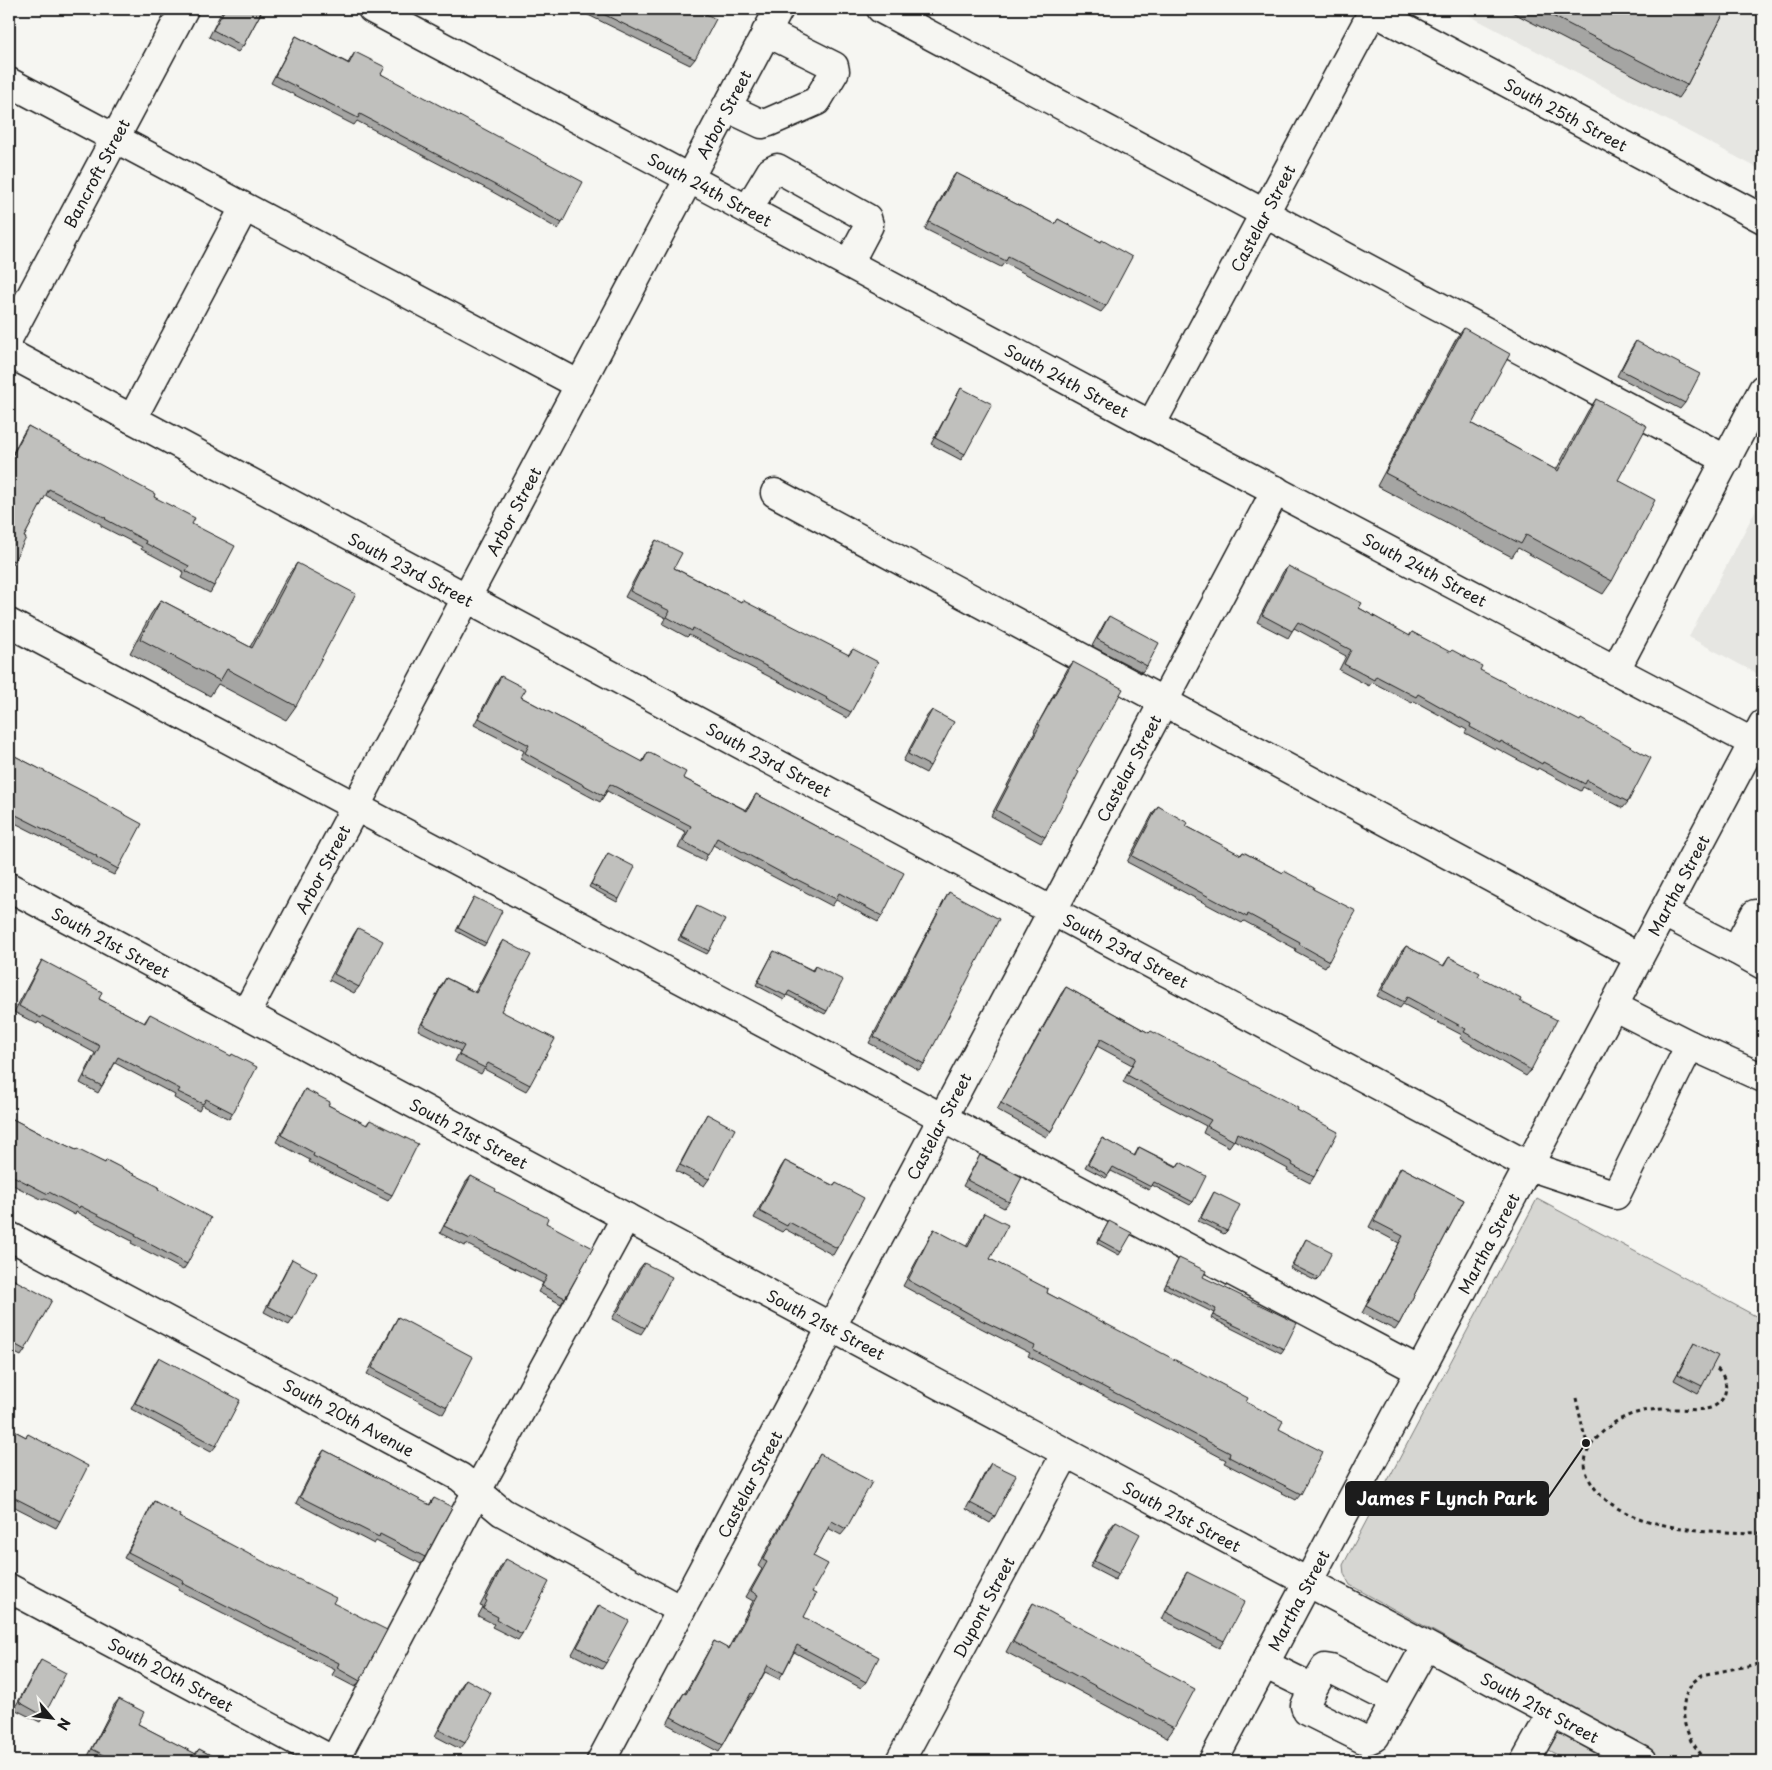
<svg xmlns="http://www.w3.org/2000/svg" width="1772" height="1770" viewBox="0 0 1772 1770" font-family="'Playpen Sans',sans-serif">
	<rect width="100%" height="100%" fill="#f6f6f2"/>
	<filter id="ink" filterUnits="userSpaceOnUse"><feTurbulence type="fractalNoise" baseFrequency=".02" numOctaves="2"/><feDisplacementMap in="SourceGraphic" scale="10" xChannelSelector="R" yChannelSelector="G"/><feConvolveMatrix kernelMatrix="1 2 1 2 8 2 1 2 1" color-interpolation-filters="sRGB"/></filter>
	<g filter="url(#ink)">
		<g fill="#e6e6e2">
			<path d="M1457,9H1763V171Z"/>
			<path d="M1763,496V677L1689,637Z"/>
		</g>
		<path fill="#d6d6d2" stroke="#797977" d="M1537,1199L1763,1320V1761H1569L1546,1749L1569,1706L1350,1585L1344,1574L1343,1565Z"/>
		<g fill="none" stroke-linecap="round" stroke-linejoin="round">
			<defs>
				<g id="minor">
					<path d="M881,9L1727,460"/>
					<path d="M1369,9L1763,219"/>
					<path d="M9,82L580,385"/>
					<path d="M726,107L762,124L769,122L817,101L835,71L834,66L766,32"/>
					<path d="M748,209L771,171L777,168L867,218L869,225L849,263"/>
					<path d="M9,337L184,9"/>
					<path d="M9,353L1529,1166L1616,1195L1690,1045L1613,1006"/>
					<path d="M132,419L244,208"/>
					<path d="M1151,425L1373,11"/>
					<path d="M775,493L1639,957"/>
					<path d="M9,623L1420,1371"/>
					<path d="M1615,671L1763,389"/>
					<path d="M9,887L1642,1761"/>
					<path d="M1664,913L1736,950"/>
					<path d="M1755,914L1736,950L1763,965"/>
					<path d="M246,1013L779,9"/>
					<path d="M1690,1045L1763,1078"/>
					<path d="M9,1236L460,1477L502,1512L681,1610"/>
					<path d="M9,1588L334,1761"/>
					<path d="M1264,1664L1313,1688L1305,1706L1307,1711L1363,1739L1368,1740L1375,1737L1426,1646"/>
					<path d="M1313,1688L1325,1668L1331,1669L1394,1701"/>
					<path d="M334,1761L477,1491L626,1217"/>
					<path d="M601,1761L1276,490"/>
					<path d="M900,1761L1066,1453"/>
					<path d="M1525,1761L1552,1713"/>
				</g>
				<g id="major">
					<path d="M372,9L1151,425L1763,748"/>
					<path d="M1213,1761L1763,724"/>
				</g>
			</defs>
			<use href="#minor" stroke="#1c1c1c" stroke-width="31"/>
			<use href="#major" stroke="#1c1c1c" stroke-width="31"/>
			<g stroke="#1c1c1c" stroke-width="3" stroke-dasharray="4 4" stroke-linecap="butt">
				<path d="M1717,1369C1731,1381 1728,1402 1710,1408C1699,1411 1687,1409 1676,1409C1641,1408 1614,1415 1592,1444C1584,1455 1583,1467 1589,1479C1616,1532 1711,1532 1763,1533"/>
				<path d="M1576,1398L1584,1434L1589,1447"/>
				<path d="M1706,1761L1691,1741L1685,1725L1683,1710L1685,1697L1692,1683L1702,1675L1763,1663"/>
			</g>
			<use href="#minor" stroke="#f6f6f2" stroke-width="28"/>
			<use href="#major" stroke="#f6f6f2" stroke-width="28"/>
		</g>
		<g fill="#a5a5a3" stroke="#1c1c1c">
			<path d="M223,9H263L243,46L238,52L209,37Z"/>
			<path d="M576,9H696L695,59L690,65Z"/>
			<path d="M914,9H923L920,12Z"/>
			<path d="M1506,9H1726L1687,85L1678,98Z"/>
			<path d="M296,36L348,63L355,52L562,223L558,229L491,191L357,121L354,125L271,83L292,43Z"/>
			<path d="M956,173L1055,224L1058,219L1101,242L1106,306L1101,312L1004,263L1001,267L925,229L951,179Z"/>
			<path d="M1464,328L1472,424L1556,470L1588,411L1596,399L1618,480L1612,581L1603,594L1518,548L1512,557L1377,486L1455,341Z"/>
			<path d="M1636,341L1685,403L1680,409L1617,376L1632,347Z"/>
			<path d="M961,388L965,454L961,460L931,444L957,395Z"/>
			<path d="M28,426L154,497L192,524L214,586L210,593L181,578L184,572L141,549L142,547L101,526V524L45,495L24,537L14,561L9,568V460L24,432Z"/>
			<path d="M656,540L674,568L741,602L848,655L853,649L851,712L847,718L822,705V704L689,635L687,637L663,624L666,618L625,597L652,546Z"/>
			<path d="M297,563L296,706L286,720L218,684L210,696L130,653L151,614L161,600L250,647L287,577Z"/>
			<path d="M1288,566L1359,608L1409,636L1412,632L1480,670L1628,802L1623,808L1583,787L1581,791L1538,768L1537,770L1496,748L1495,749L1465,733L1467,730L1414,701L1412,703L1372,682L1369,686L1339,670L1346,656L1294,628L1288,638L1257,622L1283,572Z"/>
			<path d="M1109,616L1147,666L1142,672L1092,646L1105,622Z"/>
			<path d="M1073,662L1077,771L1045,837L1041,843L991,816L1035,732L1034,731L1068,668Z"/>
			<path d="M501,676L521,697L642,762L648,752L683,778L746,810L756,794L862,851L882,916L878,922L836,900L832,906L792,885L791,886L713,845L704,861L678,848L686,832L607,791L600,802L520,759L524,751L474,725L496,683Z"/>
			<path d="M932,710L930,766L926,773L903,761L927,716Z"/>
			<path d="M9,748L13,755L98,800L118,869L114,875L91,864L92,862L9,820Z"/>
			<path d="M1158,806L1186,826L1240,855L1243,852L1313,889L1329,961L1325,967L1295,951L1296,949L1244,921L1242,923L1127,862L1153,813Z"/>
			<path d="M608,853L619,899L617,902L589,887Z"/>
			<path d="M949,892L924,1064L919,1070L869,1043L945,899Z"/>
			<path d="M474,897L486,943L484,946L456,931Z"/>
			<path d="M697,906L709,951L707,954L678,940Z"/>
			<path d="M358,928L359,987L354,993L329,980L354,934Z"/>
			<path d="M503,940L501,1011L530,1085L526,1091L484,1069L481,1074L455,1061L460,1051L418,1030L442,984L446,978L475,992L499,946Z"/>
			<path d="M1406,946L1443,966L1449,957L1478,976L1520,1001L1531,1070L1526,1076L1460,1038L1462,1035L1403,1004L1400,1008L1377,996L1401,952Z"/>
			<path d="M774,951L812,970L815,966L827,1011L825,1014L787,995L784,1000L756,985Z"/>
			<path d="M42,960L99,999L144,1023L150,1014L233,1113L229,1119L202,1105L199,1111L174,1098L175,1095L115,1063L102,1086L98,1093L80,1083L95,1053L38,1022L37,1024L14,1012L38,967Z"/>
			<path d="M1066,987L1149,1033L1297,1110L1314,1177L1310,1183L1287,1171L1288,1169L1234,1140L1229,1147L1203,1133L1206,1126L1123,1082L1132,1065L1097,1046L1051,1131L1046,1137L997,1110L1061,994Z"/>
			<path d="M305,1089L328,1105L366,1125L370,1120L392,1195L388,1201L309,1162L310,1160L276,1142L301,1096Z"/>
			<path d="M707,1114L709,1179L704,1186L676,1171L703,1121Z"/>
			<path d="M9,1117L45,1136L105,1163L106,1160L158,1189L187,1264L183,1270L131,1243L132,1241L76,1212L75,1215L45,1199L43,1200L9,1183Z"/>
			<path d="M1102,1138L1134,1156L1139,1147L1177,1166L1180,1162L1193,1202L1190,1205L1152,1185L1149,1190L1111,1171L1106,1178L1085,1167Z"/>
			<path d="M980,1155L1009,1202L1004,1208L963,1186L976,1162Z"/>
			<path d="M785,1161L834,1186L836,1183L837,1248L833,1255L785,1229L782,1232L754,1218L781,1167Z"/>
			<path d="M1401,1167L1464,1200L1399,1324L1395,1330L1362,1313L1399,1243L1369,1227L1397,1173Z"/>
			<path d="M471,1176L495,1191L546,1223L565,1298L561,1304L538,1292L543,1283L466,1244L465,1246L440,1233L466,1182Z"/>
			<path d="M1214,1192L1227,1231L1224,1234L1198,1221Z"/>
			<path d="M984,1213L990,1259L1047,1293L1246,1402L1279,1429L1301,1494L1296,1500L1224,1463L1226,1460L1028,1356L1030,1353L975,1325L903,1286L930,1236L934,1229L966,1247L980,1220Z"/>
			<path d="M1109,1221L1121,1252L1119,1255L1097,1243Z"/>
			<path d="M1306,1239L1319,1278L1316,1281L1290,1268Z"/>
			<path d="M1179,1258L1284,1349L1281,1353L1211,1318L1214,1313L1164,1288Z"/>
			<path d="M292,1259L293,1319L289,1325L264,1312L288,1266Z"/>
			<path d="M644,1263L645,1328L641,1334L612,1319L639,1269Z"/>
			<path d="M9,1277L25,1350L21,1356L9,1350Z"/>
			<path d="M398,1317L447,1407L443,1414L367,1374L394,1324Z"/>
			<path d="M1694,1343L1702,1386L1698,1393L1674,1380L1690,1350Z"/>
			<path d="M159,1357L216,1446L211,1452L131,1409L155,1363Z"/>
			<path d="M9,1428L26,1437L28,1434L60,1521L56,1528L9,1504Z"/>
			<path d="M324,1450L429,1505L434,1498L425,1557L421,1564L376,1541L374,1544L296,1503L319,1457Z"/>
			<path d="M820,1454L846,1529L841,1535L828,1528L813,1556L812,1592L804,1617L866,1682L861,1688L794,1652L783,1673L779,1679L765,1672L753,1694L749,1700H748L723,1745L719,1752L667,1724L680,1699L684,1693H685L710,1648L714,1641L728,1649L753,1601L746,1597L762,1569L758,1566L816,1461Z"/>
			<path d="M991,1463L995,1516L990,1523L966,1509L987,1469Z"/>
			<path d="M154,1501L179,1517L333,1603L360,1681L355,1687L332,1675L335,1670L178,1590L179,1587L124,1558L150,1508Z"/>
			<path d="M1116,1521L1119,1574L1115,1580L1090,1567L1111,1527Z"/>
			<path d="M506,1559L522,1634L518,1640L492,1627L494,1624L478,1616L483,1607L480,1606L501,1566Z"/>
			<path d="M1187,1572L1224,1641L1219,1648L1162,1619L1183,1578Z"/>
			<path d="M1033,1603L1174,1728L1167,1738L1006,1652L1027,1613Z"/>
			<path d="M599,1605L606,1663L602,1669L572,1654L595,1611Z"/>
			<path d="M41,1660L44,1716L40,1722L14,1709L37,1667Z"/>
			<path d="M466,1679L465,1743L460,1749L435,1736L461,1686Z"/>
			<path d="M119,1699L138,1724L195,1754L199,1749L222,1761H99L88,1756L114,1705Z"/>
		</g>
		<g fill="#c0c0bd" stroke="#1c1c1c">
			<path d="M225,9H263L243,46L213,30Z"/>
			<path d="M593,9H696L716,19L695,59Z"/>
			<path d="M1539,9H1726L1687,85Z"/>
			<path d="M296,36L349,64L355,52L385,67L381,74L583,182L562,223L495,185L360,114L358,118L275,76Z"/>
			<path d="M956,173L1055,224L1058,219L1101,242L1102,240L1132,257L1106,306L1008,256L1006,261L929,222Z"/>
			<path d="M1464,328L1510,354L1472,424L1558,471L1596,399L1647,426L1618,480L1655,500L1612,581L1526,535L1521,544L1385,473Z"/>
			<path d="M1636,341L1700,374L1685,403L1621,370Z"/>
			<path d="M961,388L992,404L965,454L935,438Z"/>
			<path d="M28,426L155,494L154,497L195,518L192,524L235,546L214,586L186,571L189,566L145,543L146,541L105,519L106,518L49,489L24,537L26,538L14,561L9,559V462Z"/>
			<path d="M656,540L682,553L674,568L741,602L742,600L849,655L853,649L878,662L851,712L826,699L827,698L693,628L692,631L667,617L670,611L630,591Z"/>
			<path d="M297,563L356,594L296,706L227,669L220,681L140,639L161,600L252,648Z"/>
			<path d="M1288,566L1362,603L1359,608L1410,636L1412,632L1450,652L1452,650L1482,666L1480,670L1580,721L1581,719L1651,758L1628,802L1587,780L1585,784L1543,762L1542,764L1501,741L1500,743L1470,727L1471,724L1418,694L1416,697L1376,676L1374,680L1344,664L1351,650L1298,622L1292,631L1262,615Z"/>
			<path d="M1109,616L1159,643L1147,666L1097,639Z"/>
			<path d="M1073,662L1123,689L1077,771L1079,772L1045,837L996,810L1040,725L1038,724Z"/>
			<path d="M501,676L526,689L521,697L643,762L648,752L686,772L683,778L747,811L756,794L836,837L837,836L862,849V851L904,873L882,916L839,893L836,899L796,879L795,880L717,838L708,855L683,841L691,826L610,784L604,796L525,753L529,745L479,718Z"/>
			<path d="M932,710L954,722L930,766L908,754Z"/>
			<path d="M9,748L15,751L13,755L98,799V800L142,824L118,869L96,857L97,856L10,812L13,808L9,806Z"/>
			<path d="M1158,806L1188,823L1186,826L1241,855L1243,852L1283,873L1284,871L1314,887L1313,889L1356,911L1329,961L1299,944L1300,942L1248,914L1247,917L1132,856Z"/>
			<path d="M608,853L635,867L619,899L591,884Z"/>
			<path d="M949,892L999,919L924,1064L874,1037Z"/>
			<path d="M474,897L502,911L486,943L458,928Z"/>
			<path d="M697,906L725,920L709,951L681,937Z"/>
			<path d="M358,928L383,941L359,987L334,974Z"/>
			<path d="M503,940L531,955L501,1011L555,1039L530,1085L488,1063L485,1068L459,1055L464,1046L422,1024L446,978L476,993Z"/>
			<path d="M1406,946L1444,966L1449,957L1480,973L1478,976L1521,999L1520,1001L1557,1020L1531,1070L1464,1032L1466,1029L1407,997L1404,1002L1382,990Z"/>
			<path d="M774,951L813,971L815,966L843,980L827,1011L789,991L786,996L758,982Z"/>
			<path d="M42,960L102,992L99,999L145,1023L150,1014L231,1056L232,1054L257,1067L233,1113L206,1099L203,1104L178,1092L180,1089L118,1057L102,1086L84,1077L100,1046L42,1016L41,1018L19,1006Z"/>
			<path d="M1066,987L1149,1033L1151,1031L1276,1096L1298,1108L1297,1110L1338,1132L1314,1177L1292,1165L1293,1163L1237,1133L1234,1141L1207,1126L1211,1120L1127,1075L1136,1058L1101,1039L1051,1131L1001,1103Z"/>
			<path d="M305,1089L330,1102L328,1105L367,1125L370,1120L418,1144L392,1195L313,1156L314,1153L281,1135Z"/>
			<path d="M707,1114L735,1129L709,1179L680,1165Z"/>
			<path d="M9,1117L45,1136V1135L76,1150L77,1149L105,1163L106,1160L159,1187L158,1189L211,1218L187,1264L135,1236L136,1234L80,1206L79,1208L49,1192L48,1194L9,1174Z"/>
			<path d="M1102,1138L1135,1156L1139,1147L1177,1167L1180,1162L1206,1176L1193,1202L1154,1182L1151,1187L1113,1167L1108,1175L1088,1164Z"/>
			<path d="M980,1155L1022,1177L1009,1202L967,1180Z"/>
			<path d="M785,1161L834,1186L836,1183L864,1198L837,1248L789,1222L787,1226L759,1211Z"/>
			<path d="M1401,1167L1464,1200L1399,1324L1366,1306L1403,1236L1374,1221Z"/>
			<path d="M471,1176L496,1189L495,1191L548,1218L546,1223L593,1248L565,1298L542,1286L547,1276L471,1237L470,1239L444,1226Z"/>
			<path d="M1214,1192L1240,1205L1227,1231L1201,1218Z"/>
			<path d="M984,1213L1008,1225L990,1259L1048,1289L1047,1293L1248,1398L1246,1402L1283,1421L1279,1429L1323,1452L1301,1494L1229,1457L1230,1453L1033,1350L1035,1346L979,1319L908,1280L934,1229L968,1247Z"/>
			<path d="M1109,1221L1132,1233L1121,1252L1099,1240Z"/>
			<path d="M1306,1239L1332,1252L1319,1278L1293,1265Z"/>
			<path d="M1179,1258L1206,1271L1203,1277L1297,1323L1284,1349L1213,1315L1216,1309L1166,1284Z"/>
			<path d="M292,1259L317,1273L293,1319L268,1306Z"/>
			<path d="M644,1263L672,1277L645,1328L617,1313Z"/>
			<path d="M9,1277L52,1300L25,1350L9,1341Z"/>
			<path d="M398,1317L473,1357L447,1407L372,1368Z"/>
			<path d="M1694,1343L1718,1356L1702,1386L1678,1374Z"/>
			<path d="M159,1357L240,1400L216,1446L135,1403Z"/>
			<path d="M9,1428L26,1437L28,1434L88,1466L60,1521L9,1495Z"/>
			<path d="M324,1450L430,1505L434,1498L452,1507L425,1557L380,1534L379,1537L300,1497Z"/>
			<path d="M820,1454L872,1482L846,1529L832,1521L813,1556L828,1564L812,1592L816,1594L804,1617L879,1657L866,1682L797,1645L783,1673L768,1665L753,1694L751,1693L723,1745L671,1717L684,1693L686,1694L714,1641L729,1649L758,1595L751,1591L767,1562L763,1560Z"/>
			<path d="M991,1463L1016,1475L995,1516L970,1503Z"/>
			<path d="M154,1501L180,1515L179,1517L262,1561L336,1598L333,1603L387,1630L360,1681L337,1668L339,1663L182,1583L183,1580L128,1552Z"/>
			<path d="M1116,1521L1140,1534L1119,1574L1094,1561Z"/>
			<path d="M506,1559L549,1582L522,1634L497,1620L498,1617L483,1609L487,1601L485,1600Z"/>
			<path d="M1187,1572L1245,1601L1224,1641L1166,1612Z"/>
			<path d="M1033,1603L1195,1689L1174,1728L1013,1642Z"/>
			<path d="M599,1605L629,1621L606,1663L577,1647Z"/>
			<path d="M41,1660L66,1673L44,1716L19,1702Z"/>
			<path d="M466,1679L491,1693L465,1743L439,1730Z"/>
			<path d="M119,1699L144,1712L138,1724L196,1754L199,1749L222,1761H116L92,1749Z"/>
		</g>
	</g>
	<g text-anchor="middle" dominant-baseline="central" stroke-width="5" stroke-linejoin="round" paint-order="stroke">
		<g font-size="16" fill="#1c1c1c" stroke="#f6f6f2">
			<text transform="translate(723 114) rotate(-62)">Arbor Street</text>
			<text transform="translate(1566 114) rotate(28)">South 25th Street</text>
			<text transform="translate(96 173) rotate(-62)">Bancroft Street</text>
			<text transform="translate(710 189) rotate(28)">South 24th Street</text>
			<text transform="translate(1262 218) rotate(-62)">Castelar Street</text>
			<text transform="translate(1067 380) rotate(28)">South 24th Street</text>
			<text transform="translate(513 511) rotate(-62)">Arbor Street</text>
			<text transform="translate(411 569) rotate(28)">South 23rd Street</text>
			<text transform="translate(1425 569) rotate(28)">South 24th Street</text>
			<text transform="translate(769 759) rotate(28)">South 23rd Street</text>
			<text transform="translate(1128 768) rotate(-62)">Castelar Street</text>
			<text transform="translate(322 869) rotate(-62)">Arbor Street</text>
			<text transform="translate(1678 885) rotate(-62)">Martha Street</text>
			<text transform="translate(111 942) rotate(28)">South 21st Street</text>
			<text transform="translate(1126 950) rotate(28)">South 23rd Street</text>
			<text transform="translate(938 1126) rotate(-62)">Castelar Street</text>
			<text transform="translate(469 1133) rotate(28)">South 21st Street</text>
			<text transform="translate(1488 1243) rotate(-62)">Martha Street</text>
			<text transform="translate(826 1324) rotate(28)">South 21st Street</text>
			<text transform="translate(349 1417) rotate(28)">South 20th Avenue</text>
			<text transform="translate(749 1484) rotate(-62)">Castelar Street</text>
			<text transform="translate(1182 1516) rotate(28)">South 21st Street</text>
			<text transform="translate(1298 1600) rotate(-62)">Martha Street</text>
			<text transform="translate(983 1607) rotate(-62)">Dupont Street</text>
			<text transform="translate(171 1674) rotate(28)">South 20th Street</text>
			<text transform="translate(1540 1707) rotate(28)">South 21st Street</text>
		</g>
	</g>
	<path fill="none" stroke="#1c1c1c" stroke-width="2" d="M1586 1443L1548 1498"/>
	<circle fill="#1c1c1c" stroke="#f6f6f2" stroke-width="2" cx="1586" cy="1443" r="5"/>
	<rect fill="#1c1c1c" stroke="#1c1c1c" stroke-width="2" x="1346" y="1482" width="202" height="33" rx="5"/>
	<g font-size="18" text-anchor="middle" font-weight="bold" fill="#fff">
		<text x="1447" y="1505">James F Lynch Park</text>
	</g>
	<rect width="1772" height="1770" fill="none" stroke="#f6f6f2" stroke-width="30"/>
	<rect x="15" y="15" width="1742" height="1740" fill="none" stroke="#1c1c1c" stroke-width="2" filter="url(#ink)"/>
	<g transform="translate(52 1718) rotate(118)" stroke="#f6f6f2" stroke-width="4" paint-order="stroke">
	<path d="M0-4L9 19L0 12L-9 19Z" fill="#1c1c1c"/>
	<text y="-8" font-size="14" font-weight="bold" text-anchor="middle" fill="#1c1c1c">N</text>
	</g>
</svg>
